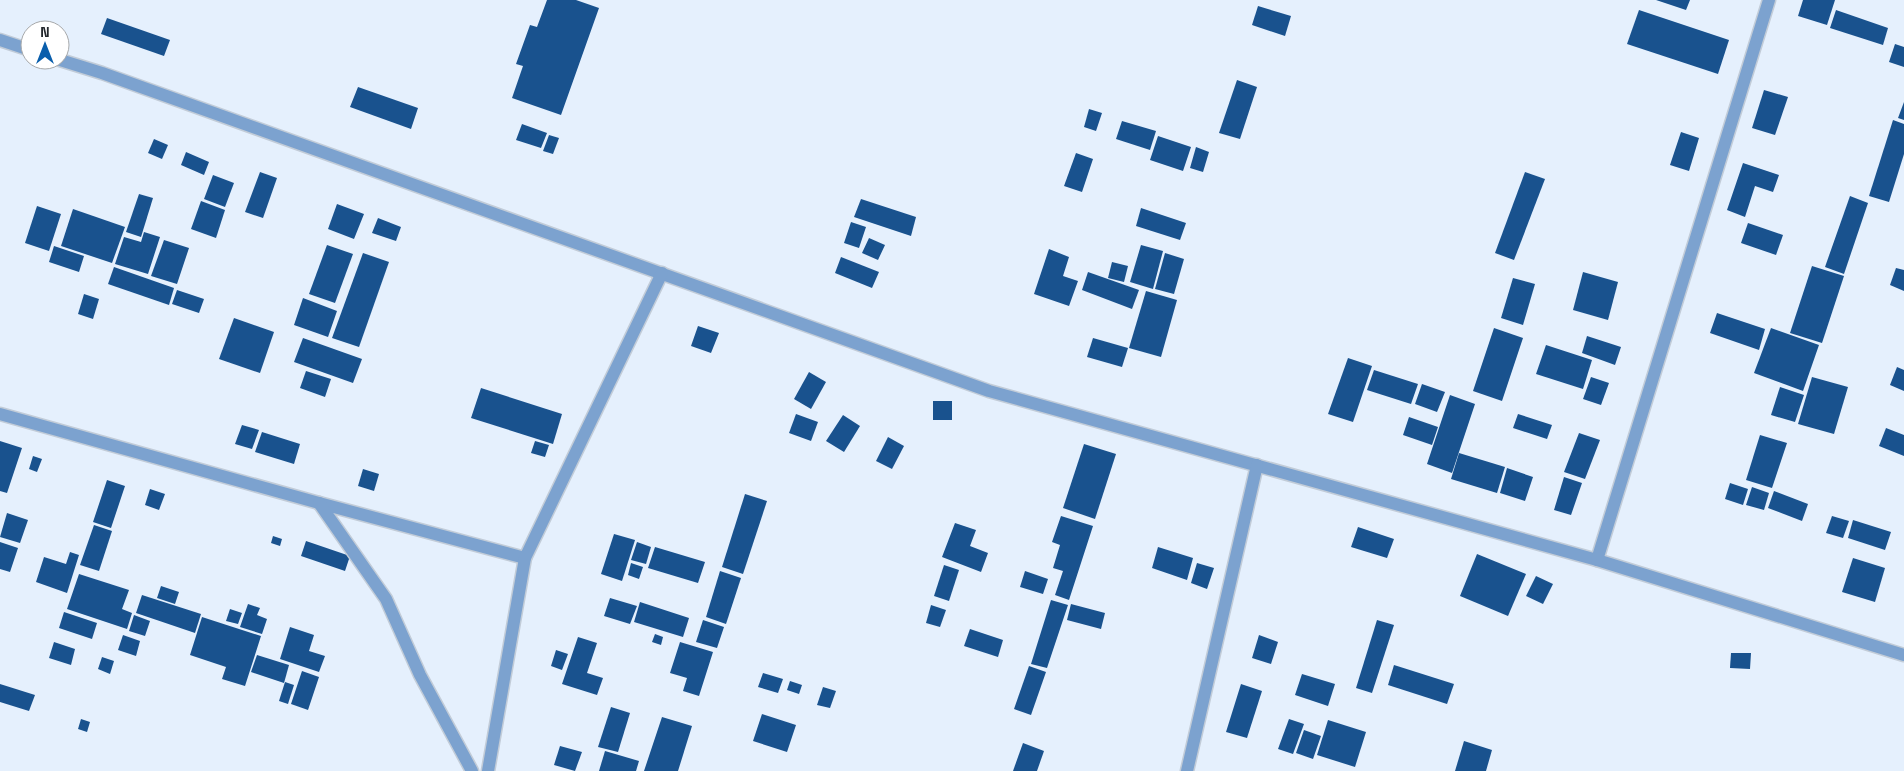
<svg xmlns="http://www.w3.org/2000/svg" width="1904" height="771" viewBox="0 0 1904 771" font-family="'Space Grotesk',sans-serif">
	<rect width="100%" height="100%" fill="#e5f0fd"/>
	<g fill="#19528e">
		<path d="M547,0H576L599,8L561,115L512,98L523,66L516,64L530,25L537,27Z"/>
		<path d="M1656,0H1690L1686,10Z"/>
		<path d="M1803,0H1835L1827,25L1798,16Z"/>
		<path d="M1258,6L1291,16L1285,36L1252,25Z"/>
		<path d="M1639,10L1729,40L1718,74L1627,44Z"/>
		<path d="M1836,10L1888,28L1883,45L1830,28Z"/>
		<path d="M107,18L170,40L164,56L101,34Z"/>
		<path d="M1895,44L1904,47V67L1889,62Z"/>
		<path d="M1237,80L1257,87L1240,139L1219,133Z"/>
		<path d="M358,87L418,108L411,129L350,107Z"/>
		<path d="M1764,90L1788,97L1775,135L1752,128Z"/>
		<path d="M1904,102V120L1898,118Z"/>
		<path d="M1089,109L1102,113L1096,131L1084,127Z"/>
		<path d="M1893,120L1904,124V154L1889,202L1869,196Z"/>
		<path d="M1122,121L1156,131L1150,150L1116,139Z"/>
		<path d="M522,124L547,133L541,148L516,140Z"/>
		<path d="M1681,132L1699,138L1689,171L1670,165Z"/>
		<path d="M549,135L559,138L553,154L543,151Z"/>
		<path d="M1158,136L1191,147L1183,171L1150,160Z"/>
		<path d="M154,139L168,145L162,159L148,153Z"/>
		<path d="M1196,147L1209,152L1203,172L1190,168Z"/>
		<path d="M186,152L209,162L204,175L181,165Z"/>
		<path d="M1076,153L1093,159L1082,192L1064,186Z"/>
		<path d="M1743,163L1779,175L1773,192L1755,186L1745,217L1727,210Z"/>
		<path d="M260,172L277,178L263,218L245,212Z"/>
		<path d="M1525,172L1545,179L1514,260L1495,253Z"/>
		<path d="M213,175L234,183L225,207L204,199Z"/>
		<path d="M139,194L153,198L141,237L126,232Z"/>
		<path d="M1850,196L1868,203L1844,274L1825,267Z"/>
		<path d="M861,199L916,217L911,236L854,217Z"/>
		<path d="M201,201L225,210L216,238L191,229Z"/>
		<path d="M337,204L364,214L354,239L328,229Z"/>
		<path d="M37,206L61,214L49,251L25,243Z"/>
		<path d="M1141,208L1186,223L1180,240L1136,226Z"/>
		<path d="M73,209L125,227L112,263L61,246Z"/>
		<path d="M378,218L401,227L396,241L372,233Z"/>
		<path d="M851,222L866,227L859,248L844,243Z"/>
		<path d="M1748,223L1783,235L1776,255L1741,243Z"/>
		<path d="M144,232L160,237L148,274L115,264L124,237L141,242Z"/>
		<path d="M869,238L885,245L878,260L862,253Z"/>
		<path d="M164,240L189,248L177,284L151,276Z"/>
		<path d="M327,245L353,254L335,303L309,294Z"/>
		<path d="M1141,245L1163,251L1153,289L1130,282Z"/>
		<path d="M54,246L84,256L79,272L49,262Z"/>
		<path d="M1049,249L1069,257L1063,276L1078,281L1069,306L1034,294Z"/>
		<path d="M363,253L389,262L359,347L332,338Z"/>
		<path d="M1165,253L1184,259L1174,294L1155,289Z"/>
		<path d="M841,257L879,272L872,288L835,273Z"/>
		<path d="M1112,262L1128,266L1124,282L1108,278Z"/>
		<path d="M1812,266L1844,276L1822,343L1790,333Z"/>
		<path d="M114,267L174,288L169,305L108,284Z"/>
		<path d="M1896,268L1904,270V291L1890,285Z"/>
		<path d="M1088,272L1139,290L1132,309L1082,290Z"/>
		<path d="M1583,272L1618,282L1608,320L1573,310Z"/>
		<path d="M1513,278L1535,284L1523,325L1501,318Z"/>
		<path d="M177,290L204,299L199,313L172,304Z"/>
		<path d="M1146,291L1177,300L1161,357L1129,348Z"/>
		<path d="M84,294L99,299L93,319L78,314Z"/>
		<path d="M303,298L337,311L328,337L294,325Z"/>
		<path d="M1717,313L1765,329L1759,350L1710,333Z"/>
		<path d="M234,318L274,332L260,373L219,359Z"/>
		<path d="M698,326L719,333L711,353L691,346Z"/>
		<path d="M1494,328L1523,338L1502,401L1473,391Z"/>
		<path d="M1771,328L1819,345L1803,391L1754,373Z"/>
		<path d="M1587,336L1621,347L1615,365L1582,353Z"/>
		<path d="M303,338L362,359L353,383L294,362Z"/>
		<path d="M1093,338L1128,348L1122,367L1087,357Z"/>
		<path d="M1546,345L1592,360L1583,389L1536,374Z"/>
		<path d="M1348,358L1372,366L1353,422L1328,414Z"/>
		<path d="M1897,367L1904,370V391L1890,385Z"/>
		<path d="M1374,370L1418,384L1411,404L1367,390Z"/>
		<path d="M306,371L331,379L325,397L300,388Z"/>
		<path d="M809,372L826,382L811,409L794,399Z"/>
		<path d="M1591,377L1609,383L1601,405L1583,399Z"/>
		<path d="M1812,377L1848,387L1834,434L1798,424Z"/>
		<path d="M1422,384L1445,392L1437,412L1415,404Z"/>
		<path d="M1780,387L1804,395L1795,422L1771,415Z"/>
		<path d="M481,388L562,414L553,444L471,418Z"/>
		<path d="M1450,395L1475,404L1452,473L1427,464Z"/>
		<rect x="933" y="401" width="19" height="19"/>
		<path d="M796,414L818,422L811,441L789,433Z"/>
		<path d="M1518,414L1552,425L1547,439L1513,428Z"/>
		<path d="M843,415L860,426L844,452L826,441Z"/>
		<path d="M1409,417L1438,427L1432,445L1403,435Z"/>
		<path d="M242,425L259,430L252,449L235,444Z"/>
		<path d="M1886,428L1904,435V456L1879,446Z"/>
		<path d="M262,432L300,444L294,464L255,452Z"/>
		<path d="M1579,433L1600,440L1585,479L1564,472Z"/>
		<path d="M1760,435L1787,443L1772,488L1746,480Z"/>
		<path d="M888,437L904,446L892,469L876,461Z"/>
		<path d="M0,441L22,448L7,493L0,491Z"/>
		<path d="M535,441L549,445L545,457L531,453Z"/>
		<path d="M1084,444L1116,454L1095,519L1063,508Z"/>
		<path d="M1459,453L1505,467L1497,493L1451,479Z"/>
		<path d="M33,456L42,459L37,472L29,469Z"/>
		<path d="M1507,468L1533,477L1525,501L1500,493Z"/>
		<path d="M363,469L379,474L374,491L358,486Z"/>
		<path d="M1564,477L1582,483L1571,515L1554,510Z"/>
		<path d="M107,480L125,486L111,528L93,522Z"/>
		<path d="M1730,483L1748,489L1743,505L1725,499Z"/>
		<path d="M1752,487L1769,493L1764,510L1746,505Z"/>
		<path d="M150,489L165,494L159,510L145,505Z"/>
		<path d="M1774,491L1808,504L1802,521L1768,508Z"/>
		<path d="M745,494L767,501L743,574L722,567Z"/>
		<path d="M7,513L28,520L20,543L0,537Z"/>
		<path d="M1061,516L1093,526L1069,600L1055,595L1063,571L1053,568L1060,545L1052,542Z"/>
		<path d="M1832,516L1849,521L1843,538L1826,533Z"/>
		<path d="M1853,520L1891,532L1885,550L1848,538Z"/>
		<path d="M955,523L976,530L970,546L988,553L981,572L942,557Z"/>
		<path d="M94,525L112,531L99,571L80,565Z"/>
		<path d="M1358,527L1394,539L1387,558L1351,547Z"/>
		<path d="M614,534L635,540L622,581L601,574Z"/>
		<path d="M273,536L282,539L280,546L271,543Z"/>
		<path d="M306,541L350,556L345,571L301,556Z"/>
		<path d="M0,542L18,548L10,572L0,569Z"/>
		<path d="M637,542L651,547L646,564L631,560Z"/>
		<path d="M655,547L705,562L698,583L648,568Z"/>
		<path d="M1158,547L1193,558L1187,580L1152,568Z"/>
		<path d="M70,552L79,555L67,593L36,582L44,557L66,564Z"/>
		<path d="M1477,554L1526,574L1508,616L1460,596Z"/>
		<path d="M1853,558L1885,568L1875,602L1842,592Z"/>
		<path d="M631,563L643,567L639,579L628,575Z"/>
		<path d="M1197,563L1214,568L1207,589L1191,583Z"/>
		<path d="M944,565L959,570L949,601L934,596Z"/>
		<path d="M720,571L741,578L726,624L706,617Z"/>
		<path d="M1025,571L1048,579L1043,594L1020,587Z"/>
		<path d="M79,574L129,590L122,609L132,613L127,629L67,609Z"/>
		<path d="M1536,576L1553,584L1543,604L1526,596Z"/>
		<path d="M161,586L179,592L175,604L157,598Z"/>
		<path d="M142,595L201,614L195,633L136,613Z"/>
		<path d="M610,598L637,606L630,624L604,616Z"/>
		<path d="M1051,600L1068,605L1047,668L1031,664Z"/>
		<path d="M640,602L689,618L683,637L634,622Z"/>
		<path d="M248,604L260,608L257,615L267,619L262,634L240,627Z"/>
		<path d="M1071,604L1105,613L1101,629L1067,620Z"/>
		<path d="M931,605L946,610L940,627L926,623Z"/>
		<path d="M230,609L242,613L238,624L226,621Z"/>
		<path d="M64,612L97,623L92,639L59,628Z"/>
		<path d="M134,615L150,621L145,636L129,631Z"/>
		<path d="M202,617L261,636L245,686L222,679L226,667L190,655Z"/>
		<path d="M703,620L724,627L717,648L696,642Z"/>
		<path d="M1377,620L1394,625L1372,693L1356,688Z"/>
		<path d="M290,627L314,635L309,651L325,656L319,672L280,659Z"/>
		<path d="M970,629L1003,640L998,657L964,646Z"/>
		<path d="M655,634L663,637L661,645L652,642Z"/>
		<path d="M123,635L140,641L136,656L118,650Z"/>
		<path d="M1259,635L1278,642L1271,664L1252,658Z"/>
		<path d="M578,637L597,643L587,673L603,678L597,695L562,684Z"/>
		<path d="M54,642L75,649L71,665L49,658Z"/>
		<path d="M680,642L713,652L699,696L683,691L687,678L670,673Z"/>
		<path d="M556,650L568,654L562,670L551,666Z"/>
		<path d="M1731,653H1751L1750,669L1730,668Z"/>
		<path d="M257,655L289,665L284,683L251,672Z"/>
		<path d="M102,657L114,661L110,674L98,669Z"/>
		<path d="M1394,665L1454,684L1447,704L1388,685Z"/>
		<path d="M1029,666L1046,672L1031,715L1014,709Z"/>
		<path d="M302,671L319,677L308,710L291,704Z"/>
		<path d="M763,673L783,679L778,693L758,687Z"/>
		<path d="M1302,674L1335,684L1328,706L1295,695Z"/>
		<path d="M790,681L802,685L799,694L787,690Z"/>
		<path d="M285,682L294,685L288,704L279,701Z"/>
		<path d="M0,684L35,695L29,711L0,702Z"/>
		<path d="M1241,684L1262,691L1247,738L1226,732Z"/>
		<path d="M823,687L836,691L830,708L817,705Z"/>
		<path d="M611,707L630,713L618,752L598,747Z"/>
		<path d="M762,714L796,725L787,752L753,741Z"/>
		<path d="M662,717L692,726L678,771H644Z"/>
		<path d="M81,719L90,722L87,732L78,729Z"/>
		<path d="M1289,719L1304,724L1293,754L1278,749Z"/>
		<path d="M1328,720L1366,732L1355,767L1317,755Z"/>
		<path d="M1304,730L1321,736L1313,759L1296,753Z"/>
		<path d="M1464,741L1492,750L1486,771H1455Z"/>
		<path d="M1023,743L1044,751L1037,771H1013Z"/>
		<path d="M560,746L582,752L575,771L554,765Z"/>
		<path d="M605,751L639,761L636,771H599Z"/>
	</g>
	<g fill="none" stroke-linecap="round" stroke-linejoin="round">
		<defs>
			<g id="street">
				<path d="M0,40L30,50"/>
				<path d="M60,60L102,73L989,391L1597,560L1904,655"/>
				<path d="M0,414L319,503L525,558"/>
				<path d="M319,503L386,599L420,675L472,771"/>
				<path d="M1597,560L1769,0"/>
				<path d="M488,771L525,558L662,273"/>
				<path d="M1187,771L1257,465"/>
			</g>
		</defs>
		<use href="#street" stroke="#c2ccd8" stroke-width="15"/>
		<use href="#street" stroke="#7ca2cf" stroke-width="12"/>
	</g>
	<g transform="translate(45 45)"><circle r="24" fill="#ffffff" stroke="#a7a9ab"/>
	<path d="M0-4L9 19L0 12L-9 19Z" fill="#095eac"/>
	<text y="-8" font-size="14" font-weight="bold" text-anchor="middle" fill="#24282d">N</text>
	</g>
</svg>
